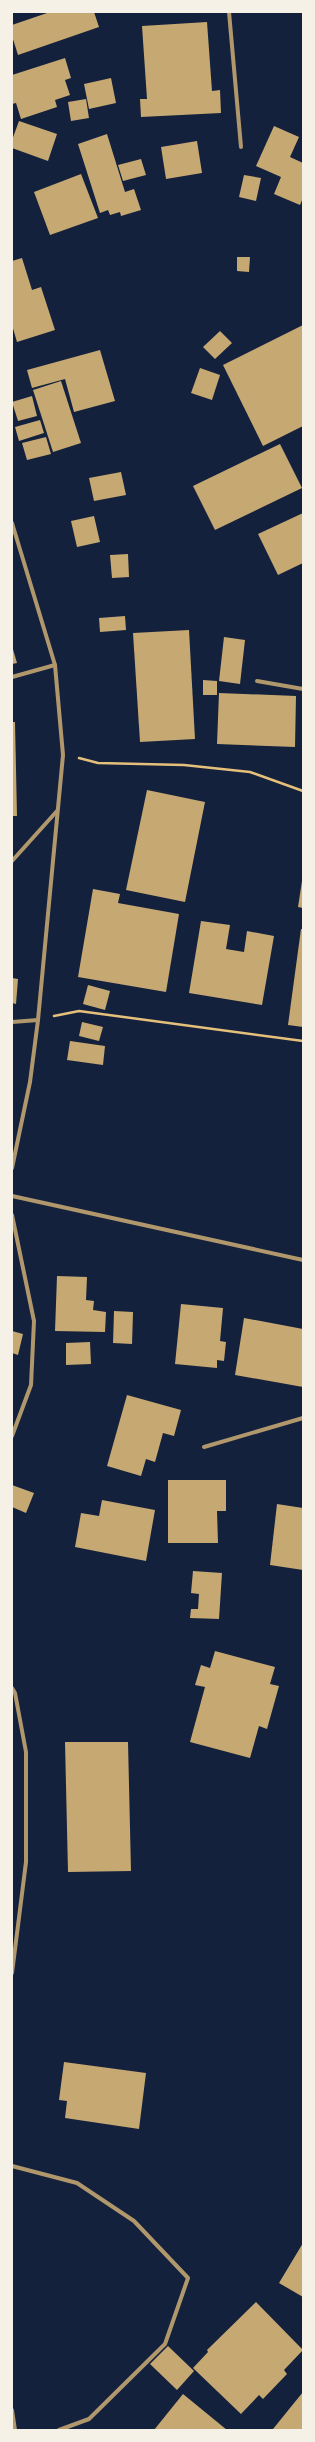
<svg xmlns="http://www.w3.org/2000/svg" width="315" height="2442" viewBox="0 0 315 2442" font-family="Roboto,sans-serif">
	<rect width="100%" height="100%" fill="#14213d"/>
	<g fill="#c6a872">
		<path d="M50,12H94L99,27L18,55L12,36V25Z"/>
		<path d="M207,22L212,91L220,90L221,113L141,117L140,99H147L142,26Z"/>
		<path d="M65,58L71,78L65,80L70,95L55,100L57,107L21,119L16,103L12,104V75Z"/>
		<path d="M111,78L116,103L89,109L84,84Z"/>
		<path d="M86,99L89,118L71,121L68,102Z"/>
		<path d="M19,121L57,134L48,161L12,148V140Z"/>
		<path d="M274,126L299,137L290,157L303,163V198L300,205L274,194L281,177L256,166Z"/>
		<path d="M107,134L125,192L134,189L141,210L121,216L120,212L110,215L108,210L100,213L78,144Z"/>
		<path d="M197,141L202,173L166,179L161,147Z"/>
		<path d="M141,159L146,175L123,181L118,165Z"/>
		<path d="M81,174L98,218L50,235L34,192Z"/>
		<path d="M244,175L261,178L256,201L239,197Z"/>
		<path d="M237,257H250L249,272L237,271Z"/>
		<path d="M22,258L32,290L41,287L55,330L17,342L12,325V261Z"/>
		<path d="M303,325V426L263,446L223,365Z"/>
		<path d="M220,331L232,343L215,359L203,347Z"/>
		<path d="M100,350L115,401L74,412L65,379L32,388L27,370Z"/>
		<path d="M200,368L220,375L212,400L191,393Z"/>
		<path d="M61,381L81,443L53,452L33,390Z"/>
		<path d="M32,396L37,416L18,421L12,402Z"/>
		<path d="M40,420L44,433L19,441L15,427Z"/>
		<path d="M46,437L51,454L27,460L22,443Z"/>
		<path d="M280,444L302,488L215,530L193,486Z"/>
		<path d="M121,472L126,495L94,501L89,478Z"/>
		<path d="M303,513V563L278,575L258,534Z"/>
		<path d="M94,516L100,542L77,547L71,521Z"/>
		<path d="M128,554L129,577L112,578L110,555Z"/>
		<path d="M125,616L126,630L100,632L99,618Z"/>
		<path d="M189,630L195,739L140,742L133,633Z"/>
		<path d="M224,637L245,640L240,684L219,681Z"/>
		<path d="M12,646L17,663L12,664Z"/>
		<path d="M203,680L217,681V695H203Z"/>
		<path d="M219,693L296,696L295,747L217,744Z"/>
		<path d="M12,722H15L17,816H12Z"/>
		<path d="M147,790L205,802L185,902L126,890Z"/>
		<path d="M302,881H303V908L298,907Z"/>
		<path d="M93,889L120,894L118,903L179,914L166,992L78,977Z"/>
		<path d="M201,921L230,925L226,949L244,952L247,931L274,936L262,1005L189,993Z"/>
		<path d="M301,929H303V1027L288,1025Z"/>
		<path d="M12,978L18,979L16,1004L12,1003Z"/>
		<path d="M88,985L110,991L105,1010L83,1004Z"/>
		<path d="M82,1022L103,1027L99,1041L79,1036Z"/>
		<path d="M70,1041L105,1046L103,1065L67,1060Z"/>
		<path d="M57,1276L87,1277L86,1300L94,1301L93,1310L106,1312L105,1332L55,1331Z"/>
		<path d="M181,1304L223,1308L220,1341L226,1342L224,1361L217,1360V1368L175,1364Z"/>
		<path d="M114,1311L133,1312L132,1344L113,1343Z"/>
		<path d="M244,1318L303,1329V1387L235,1375Z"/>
		<path d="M12,1331L23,1334L18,1355L12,1353Z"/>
		<path d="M90,1342L91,1364L66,1365V1343Z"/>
		<path d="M127,1395L181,1410L174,1436L163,1433L155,1462L146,1459L141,1476L107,1466Z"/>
		<path d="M168,1480H226V1511H217L218,1543H168Z"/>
		<path d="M12,1485L34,1493L26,1513L12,1507Z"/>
		<path d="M102,1500L155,1510L146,1561L75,1547L81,1513L99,1516Z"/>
		<path d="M277,1504L303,1508V1570L270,1565Z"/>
		<path d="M193,1571L222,1573L219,1619L190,1618L191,1609H198L199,1594L191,1593Z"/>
		<path d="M215,1651L275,1667L270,1684L279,1686L267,1729L259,1726L250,1758L190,1742L205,1687L195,1685L201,1665L210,1668Z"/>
		<path d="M65,1742H128L131,1871L68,1872Z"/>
		<path d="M64,2062L146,2073L139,2129L65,2118L67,2101L59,2100Z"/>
		<path d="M303,2243V2297L279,2283Z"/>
		<path d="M256,2302L303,2350L284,2370L287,2374L263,2399L259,2395L241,2414L193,2368L208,2352L207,2350Z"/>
		<path d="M168,2346L194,2371L177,2390L150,2364Z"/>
		<path d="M303,2392V2430H275L273,2429Z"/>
		<path d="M183,2394L227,2430H154Z"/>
	</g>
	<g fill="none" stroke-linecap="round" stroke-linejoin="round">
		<g stroke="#e5c07b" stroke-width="2.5">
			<path d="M79,758L98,763L184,765L250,772L303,791"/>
			<path d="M54,1016L79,1011L303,1041"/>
		</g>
		<g stroke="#b1986c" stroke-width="4">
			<path d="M229,12L241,147"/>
			<path d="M12,523L55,665L63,755L38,1020L30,1082L12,1168"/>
			<path d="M12,677L55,665"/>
			<path d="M257,681L303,689"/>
			<path d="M12,861L57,811"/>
			<path d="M12,1022L38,1020"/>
			<path d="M12,1196L303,1260"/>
			<path d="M12,1215L34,1321L31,1385L12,1436"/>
			<path d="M204,1447L303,1418"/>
			<path d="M12,1688L15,1693L26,1752V1862L12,1973"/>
			<path d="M12,2166L77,2183L134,2221L188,2278L165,2344L89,2419L59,2430"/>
			<path d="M12,2410L15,2430"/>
		</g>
	</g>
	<rect width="315" height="2442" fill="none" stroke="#f6f1e7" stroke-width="26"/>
</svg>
